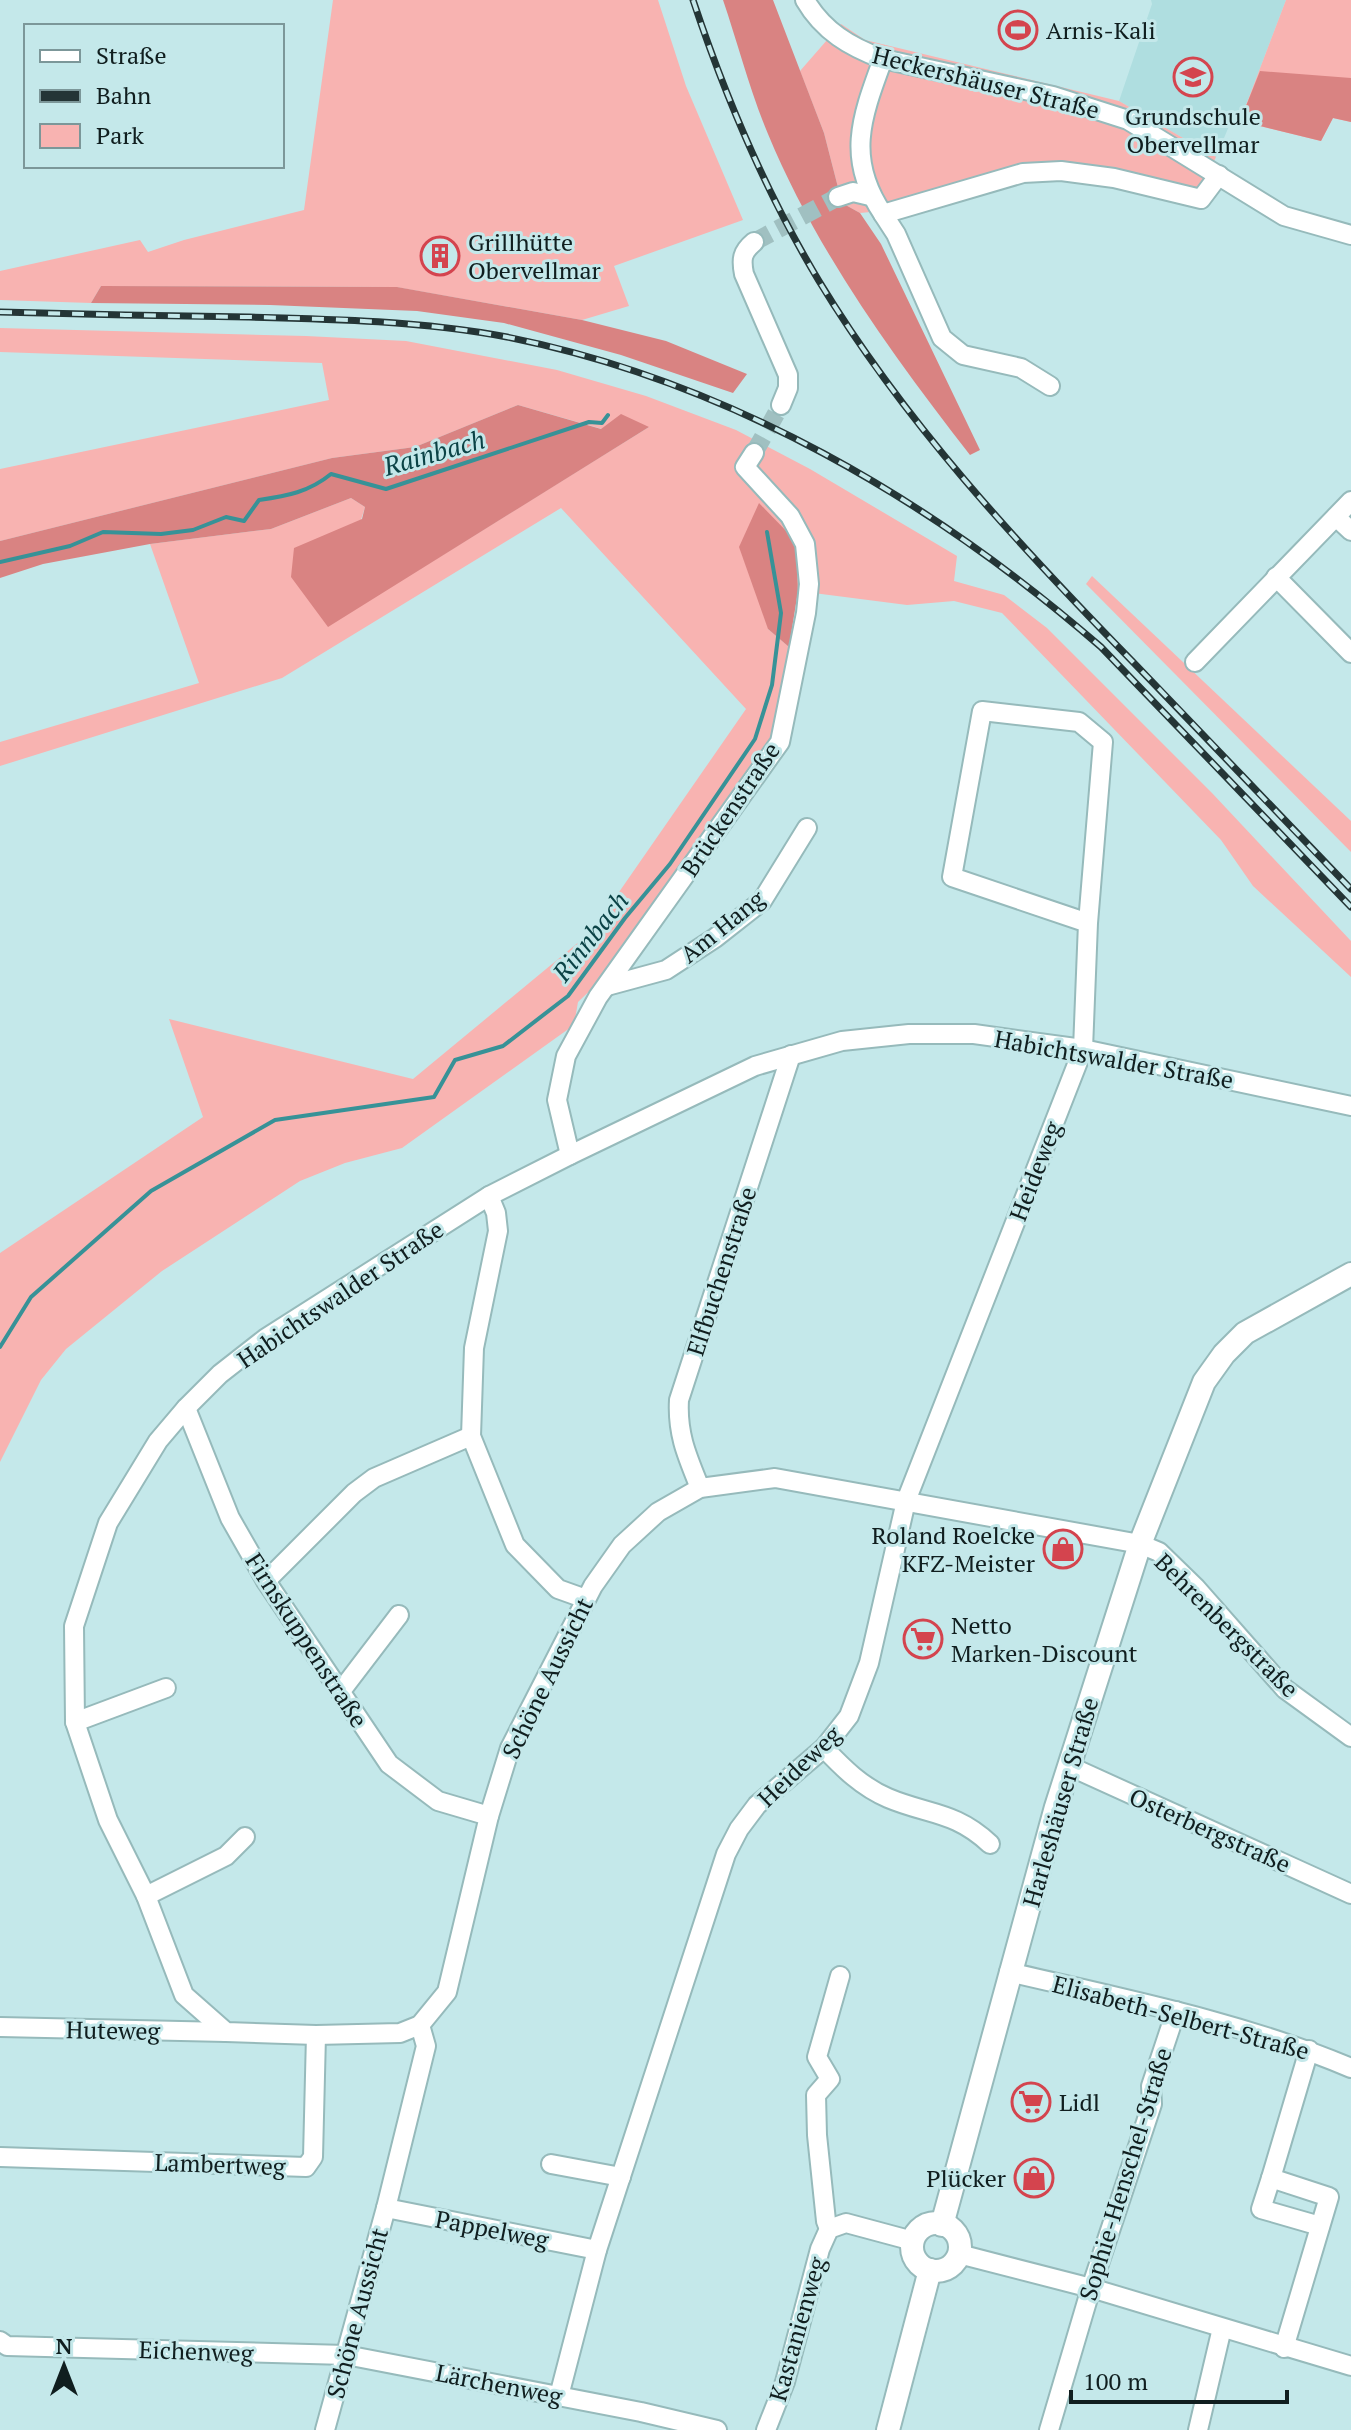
<svg xmlns="http://www.w3.org/2000/svg" width="1351" height="2430" viewBox="0 0 1351 2430" font-family="'PT Serif',serif">
	<rect width="100%" height="100%" fill="#c4e8ea"/>
	<path fill="#afdee0" d="M1151,0H1286L1240,121L1232,119L1216,157L1119,101L1152,4Z"/>
	<g fill="#f8b3b1">
		<path d="M333,0H658L686,86L743,220L614,266L629,306L582,320L396,287L101,286L91,303L0,300V271L140,240L148,252L184,240L304,210Z"/>
		<path d="M1286,0H1351V122L1333,118L1321,141L1240,121Z"/>
		<path d="M841,24L865,40L1119,101L1216,157L1198,194L1069,165L881,211L860,213L842,203L824,133L800,71Z"/>
		<path d="M0,328L306,336L406,341L557,370L646,396L736,430L810,469L957,556L954,581L1004,595L1047,628L1212,793L1351,941V977L1253,886L1221,840L1002,613L954,601L907,605L798,591L796,541L768,629L789,647L772,739L602,979L578,1002L574,1025L402,1148L345,1163L300,1181L162,1271L66,1349L41,1380L0,1462V1253L203,1117L169,1019L413,1079L592,931L746,709L561,508L282,678L0,766V742L199,683L150,544L271,529L351,498L365,507L328,626L649,427L602,429L518,405L415,447L332,458L0,541V469L329,400L322,363L0,352Z"/>
		<path d="M1092,576L1351,821V852L1086,584Z"/>
	</g>
	<g fill="#d98382">
		<path d="M723,0H773L824,133L842,203L860,213L881,244L980,450L970,455C893,356 816,250 768,134C750,91 738,44 723,0Z"/>
		<path d="M1260,71L1351,78V122L1333,118L1321,141L1240,121Z"/>
		<path d="M101,286L397,287L582,320L666,341L747,374L733,393L621,355L504,323L417,311L270,305L91,303Z"/>
		<path d="M518,405L601,429L621,414L649,427L328,627L291,577L294,548L362,519L365,507L351,498L271,529L150,544L43,564L0,578V541L332,458L415,447Z"/>
		<path d="M759,503L796,541L798,591L789,647L768,629L739,547Z"/>
	</g>
	<g fill="none" stroke-linecap="round" stroke-linejoin="round">
		<g stroke="#379297" stroke-width="4">
			<path d="M0,562L70,546L103,532L161,534L193,530L226,517L244,521L259,500C287,496 309,492 331,474L386,489L589,422L602,423L608,415"/>
			<path d="M0,1347L31,1297L151,1191L275,1120L434,1097L455,1060L503,1046L568,996L625,918L670,864L755,739L772,685L781,613L767,532"/>
		</g>
		<g stroke="#a0c0c1" stroke-width="18" stroke-dasharray="18 9" stroke-linecap="butt">
			<path d="M754,242L838,197"/>
			<path d="M754,453L781,405"/>
		</g>
		<defs>
			<g id="minor">
				<path d="M805,0C823,31 850,47 883,59L1053,96L1128,120L1284,216L1351,235"/>
				<path d="M883,59C862,116 845,158 883,214L1023,173L1061,171L1114,178L1201,199L1219,175"/>
				<path d="M838,197L853,192L870,196"/>
				<path d="M883,214L896,234L942,338L963,355L1021,368L1050,386"/>
				<path d="M754,242C742,252 741,259 744,274L788,375V388L781,405"/>
				<path d="M1336,517L1351,531"/>
				<path d="M1276,577L1351,653"/>
				<path d="M1195,662L1351,501"/>
				<path d="M607,986L666,970L715,938L762,901L807,828"/>
				<path d="M1351,1106L1083,1049L974,1034H909L842,1041L755,1066L570,1155L489,1196L266,1338L220,1374L186,1408L158,1441L108,1523L74,1626L75,1722L108,1820L146,1896L184,1995L226,2032L316,2035L400,2033L420,2025L447,1992L489,1816L510,1748L593,1586L622,1545L658,1512L700,1488L775,1478L1140,1544L1159,1552L1196,1588L1285,1689L1351,1737"/>
				<path d="M570,1155L557,1100L566,1056L598,997L780,742L806,613L809,584L805,544L790,516L745,467L754,453"/>
				<path d="M489,1196L496,1213L498,1231L474,1348L471,1436L515,1545L558,1589L586,1599"/>
				<path d="M186,1408L230,1518L266,1581L389,1764L438,1801L489,1816"/>
				<path d="M700,1488C687,1456 677,1434 679,1400L791,1055"/>
				<path d="M266,1581L354,1493L374,1478L471,1436"/>
				<path d="M341,1691L399,1615"/>
				<path d="M75,1722L166,1688"/>
				<path d="M824,1748C843,1768 862,1787 888,1798C928,1815 955,1811 990,1844"/>
				<path d="M1069,1766L1351,1894"/>
				<path d="M146,1896L226,1856L245,1837"/>
				<path d="M1009,1972C1124,1999 1242,2022 1351,2068"/>
				<path d="M0,2027L226,2032"/>
				<path d="M0,2157L306,2167L313,2157L316,2035"/>
				<path d="M551,2164L621,2177"/>
				<path d="M1271,2178L1261,2209L1320,2226"/>
				<path d="M386,2208L597,2250"/>
				<path d="M829,2229L826,2221L817,2135L816,2095L830,2079L817,2057L840,1976"/>
				<path d="M959,2254L1091,2288L1351,2366"/>
				<path d="M0,2341L7,2346L346,2355L641,2412L717,2430"/>
				<path d="M1284,2348L1329,2197L1271,2178L1309,2050"/>
				<path d="M559,2396L597,2250L726,1854L739,1829L757,1805L824,1748L849,1716L869,1663L906,1501L1083,1049L1088,923L1103,742L1079,722L982,711L952,877L1088,923"/>
				<path d="M325,2430L386,2208L426,2046L420,2025"/>
				<path d="M766,2430L785,2382L820,2249L829,2229L846,2223L913,2241"/>
				<path d="M1049,2430L1091,2288L1152,2104L1151,2086L1176,2011"/>
				<path d="M1198,2430L1222,2328"/>
			</g>
			<g id="major">
				<circle cx="936" cy="2247" r="24"/>
				<path d="M942,2225L1056,1807L1140,1544L1204,1382L1224,1354L1245,1333L1351,1274"/>
				<path d="M888,2430L930,2270"/>
			</g>
		</defs>
		<use href="#minor" stroke="#96babb" stroke-width="22"/>
		<use href="#major" stroke="#96babb" stroke-width="26"/>
		<use href="#minor" stroke="#fff" stroke-width="18"/>
		<use href="#major" stroke="#fff" stroke-width="22"/>
		<defs>
			<g id="rail">
				<path d="M693,0C725,96 766,193 819,281C905,423 1018,544 1133,662C1206,737 1278,814 1351,889"/>
				<path d="M0,312C83,314 165,316 248,317C334,319 422,321 507,337C728,381 932,500 1101,647L1351,907"/>
			</g>
		</defs>
		<use href="#rail" stroke="#243536" stroke-width="7"/>
		<use href="#rail" stroke="#c4e8ea" stroke-width="4" stroke-dasharray="12" stroke-linecap="butt"/>
	</g>
	<defs>
		<symbol id="stadium-ring" viewBox="-11 -11 22 22"><circle r="9.5" fill="#c4e8ea" stroke="#d4444e" stroke-width="1.5"/><path d="M0-5a6.5 5 0 1 0 0 10a6.5 5 0 1 0 0-10ZM-3.5-1.8h7v3.6h-7Z" fill="#d4444e"/></symbol>
		<symbol id="school-ring" viewBox="-11 -11 22 22"><circle r="9.5" fill="#c4e8ea" stroke="#d4444e" stroke-width="1.5"/><path d="M0-5L7-2L0 1L-7-2ZM-4 1L0 2.5L4 1V4Q0 6-4 4Z" fill="#d4444e"/></symbol>
		<symbol id="building-ring" viewBox="-11 -11 22 22"><circle r="9.5" fill="#c4e8ea" stroke="#d4444e" stroke-width="1.5"/><path d="M-4-6H4V6H1V3H-1V6H-4ZM-2.5-4.3h1.7v1.8h-1.7ZM.8-4.3h1.7v1.8H.8ZM-2.5-1h1.7V.8h-1.7ZM.8-1h1.7V.8H.8Z" fill="#d4444e"/></symbol>
		<symbol id="shop-ring" viewBox="-11 -11 22 22"><circle r="9.5" fill="#c4e8ea" stroke="#d4444e" stroke-width="1.5"/><path d="M-5-2.5h2.3a2.7 3.5 0 0 1 5.4 0H5L5.5 6h-11ZM-1.5-2.5h3a1.5 2.3 0 0 0-3 0Z" fill="#d4444e"/></symbol>
		<symbol id="supermarket-ring" viewBox="-11 -11 22 22"><circle r="9.5" fill="#c4e8ea" stroke="#d4444e" stroke-width="1.5"/><path d="M-6-5.5h2.5l.6 2H6L4.5 2H-2.5L-4.4-4H-6ZM-1.5 3.2a1.3 1.3 0 1 0 .1 0ZM3 3.2a1.3 1.3 0 1 0 .1 0Z" fill="#d4444e"/></symbol>
	</defs>
	<g fill-rule="evenodd">
		<use href="#stadium-ring" x="996" y="8" width="44" height="44"/>
		<use href="#school-ring" x="1171" y="55" width="44" height="44"/>
		<use href="#building-ring" x="418" y="234" width="44" height="44"/>
		<use href="#shop-ring" x="1041" y="1527" width="44" height="44"/>
		<use href="#supermarket-ring" x="901" y="1617" width="44" height="44"/>
		<use href="#supermarket-ring" x="1009" y="2080" width="44" height="44"/>
		<use href="#shop-ring" x="1012" y="2156" width="44" height="44"/>
	</g>
	<g text-anchor="middle" dominant-baseline="central" stroke-width="6" stroke-linejoin="round" paint-order="stroke">
		<g font-size="24" fill="#101e1f" stroke="#c4e8ea" text-anchor="start">
			<text x="1046" y="30">Arnis-Kali</text>
			<text x="1193" y="116" text-anchor="middle">Grundschule<tspan x="1193" dy="28">Obervellmar</tspan></text>
			<text x="468" y="242">Grillhütte<tspan x="468" dy="28">Obervellmar</tspan></text>
			<text x="1035" y="1535" text-anchor="end">Roland Roelcke<tspan x="1035" dy="28">KFZ-Meister</tspan></text>
			<text x="951" y="1625">Netto<tspan x="951" dy="28">Marken-Discount</tspan></text>
			<text x="1059" y="2102">Lidl</text>
			<text x="1006" y="2178" text-anchor="end">Plücker</text>
		</g>
		<g font-size="24" fill="#101e1f" stroke="#c4e8ea">
			<text transform="translate(986 82) rotate(14)">Heckershäuser Straße</text>
			<text transform="translate(730 809) rotate(-56)">Brückenstraße</text>
			<text transform="translate(722 926) rotate(-39)">Am Hang</text>
			<text transform="translate(1114 1059) rotate(10)">Habichtswalder Straße</text>
			<text transform="translate(1035 1171) rotate(-69)">Heideweg</text>
			<text transform="translate(721 1271) rotate(-72)">Elfbuchenstraße</text>
			<text transform="translate(340 1294) rotate(-34)">Habichtswalder Straße</text>
			<text transform="translate(1227 1625) rotate(45)">Behrenbergstraße</text>
			<text transform="translate(307 1640) rotate(57)">Firnskuppenstraße</text>
			<text transform="translate(547 1678) rotate(-64)">Schöne Aussicht</text>
			<text transform="translate(799 1766) rotate(-44)">Heideweg</text>
			<text transform="translate(1060 1802) rotate(-74)">Harleshäuser Straße</text>
			<text transform="translate(1210 1830) rotate(24)">Osterbergstraße</text>
			<text transform="translate(1181 2017) rotate(15)">Elisabeth-Selbert-Straße</text>
			<text transform="translate(113 2030) rotate(1)">Huteweg</text>
			<text transform="translate(220 2164) rotate(2)">Lambertweg</text>
			<text transform="translate(1125 2174) rotate(-73)">Sophie-Henschel-Straße</text>
			<text transform="translate(492 2229) rotate(11)">Pappelweg</text>
			<text transform="translate(357 2313) rotate(-75)">Schöne Aussicht</text>
			<text transform="translate(797 2329) rotate(-74)">Kastanienweg</text>
			<text transform="translate(196 2351) rotate(2)">Eichenweg</text>
			<text transform="translate(499 2384) rotate(11)">Lärchenweg</text>
		</g>
		<g font-size="26" font-style="italic" fill="#0b4346" stroke="#c4e8ea">
			<text transform="translate(434 452) rotate(-16)">Rainbach</text>
			<text transform="translate(590 936) rotate(-52)">Rinnbach</text>
		</g>
	</g>
	<rect x="24" y="24" width="260" height="144" fill="#c4e8ea" stroke="#7c9799" stroke-width="2"/>
	<rect x="40" y="50" width="40" height="12" fill="#ffffff" stroke="#7c9799" stroke-width="2"/>
	<text x="96" y="64" font-size="24" fill="#101e1f">Straße</text>
	<rect x="40" y="90" width="40" height="12" fill="#243536" stroke="#7c9799" stroke-width="2"/>
	<text x="96" y="104" font-size="24" fill="#101e1f">Bahn</text>
	<rect x="40" y="124" width="40" height="24" fill="#f8b3b1" stroke="#7c9799" stroke-width="2"/>
	<text x="96" y="144" font-size="24" fill="#101e1f">Park</text>
	<g transform="translate(64 2366)" stroke="#c4e8ea" stroke-width="6" paint-order="stroke">
	<path d="M0-6L14 30L0 20L-14 30Z" fill="#101e1f"/>
	<text y="-12" font-size="22" font-weight="bold" text-anchor="middle" fill="#101e1f">N</text>
	</g>
	<path d="M1071 2390v12h216v-12" fill="none" stroke="#101e1f" stroke-width="4"/>
	<text x="1083" y="2390" font-size="24" fill="#101e1f" stroke="#c4e8ea" stroke-width="6" paint-order="stroke">100 m</text>
</svg>
